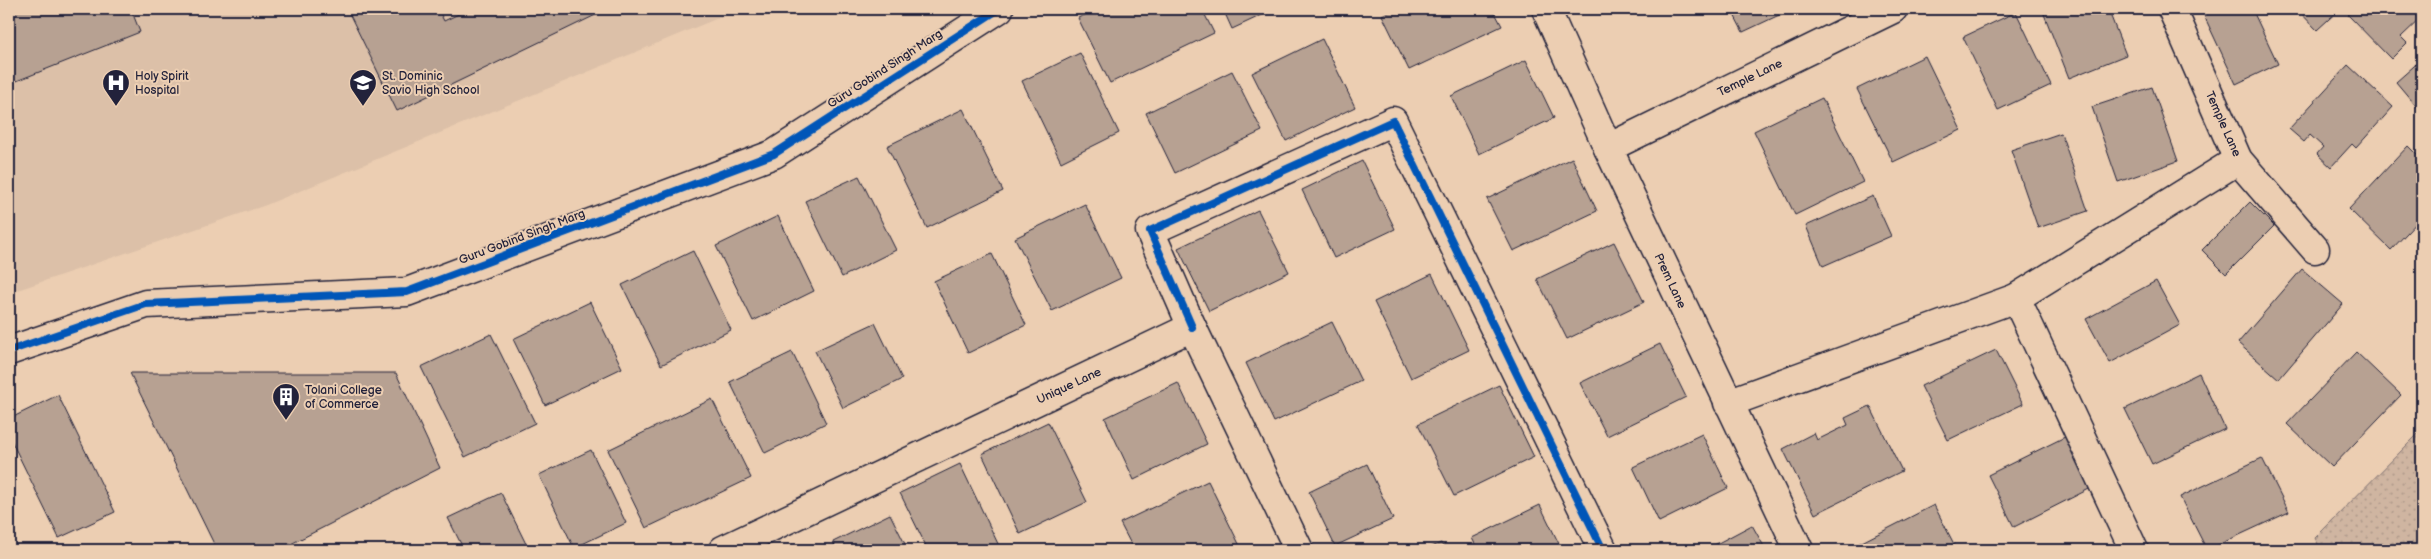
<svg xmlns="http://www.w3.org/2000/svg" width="2431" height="559" viewBox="0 0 2431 559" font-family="'Balsamiq Sans',sans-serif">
	<defs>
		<pattern id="park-dots" width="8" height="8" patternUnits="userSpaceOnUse" patternTransform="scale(1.25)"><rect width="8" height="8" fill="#cfb5a1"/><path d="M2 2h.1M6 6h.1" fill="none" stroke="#b19b8c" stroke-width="1.8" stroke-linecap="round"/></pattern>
	</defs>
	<rect width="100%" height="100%" fill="#ecceb2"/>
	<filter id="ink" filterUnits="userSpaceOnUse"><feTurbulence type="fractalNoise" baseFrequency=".02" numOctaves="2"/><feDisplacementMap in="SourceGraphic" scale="10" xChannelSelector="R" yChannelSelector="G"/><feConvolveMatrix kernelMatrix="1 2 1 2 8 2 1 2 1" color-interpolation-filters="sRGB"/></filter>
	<g filter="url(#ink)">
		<path fill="#dcc0a8" d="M9,9H740L266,205L9,293Z"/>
		<path fill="url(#park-dots)" stroke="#786c6e" d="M2422,430V550H2321L2315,538Z"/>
		<g fill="#b7a192" stroke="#22223b">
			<path d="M9,9H131L140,32L9,84Z"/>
			<path d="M347,9H438L444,21L469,9H608L397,111Z"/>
			<path d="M1098,9H1202L1214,33L1110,83L1078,18Z"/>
			<path d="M1223,9H1275L1232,29Z"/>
			<path d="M1395,9H1493L1502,26L1409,70L1382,15Z"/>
			<path d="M1731,9H1792L1743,32Z"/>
			<path d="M2042,9H2108L2126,55L2069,78Z"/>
			<path d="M2201,9H2252L2278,64L2236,84Z"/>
			<path d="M2297,9H2340L2317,30Z"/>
			<path d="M2354,9H2422V17L2401,37L2407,43L2391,59L2348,15Z"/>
			<path d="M2016,12L2051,85L1998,110L1963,37Z"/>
			<path d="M1322,39L1355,107L1286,141L1252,73Z"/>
			<path d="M1080,53L1119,133L1061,162L1022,81Z"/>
			<path d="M1925,56L1961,130L1893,162L1857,89Z"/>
			<path d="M2422,59V113L2396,82Z"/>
			<path d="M1526,60L1554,118L1479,154L1451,96Z"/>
			<path d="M2348,65L2393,107L2356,148L2352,144L2331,167L2317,154L2323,147L2310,135L2304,142L2289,129Z"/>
			<path d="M1232,71L1262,131L1175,173L1146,113Z"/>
			<path d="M2152,87L2178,161L2118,182L2092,107Z"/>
			<path d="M1822,98L1863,182L1795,215L1754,131Z"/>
			<path d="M963,109L1003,191L927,228L887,146Z"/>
			<path d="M2061,133L2088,211L2038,228L2011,150Z"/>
			<path d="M2408,146L2422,160V217L2391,250L2349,209Z"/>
			<path d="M1572,158L1597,211L1513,251L1487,199Z"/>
			<path d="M1362,161L1395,229L1334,258L1302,190Z"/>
			<path d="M859,176L896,250L842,277L805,201Z"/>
			<path d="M1873,196L1891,236L1823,266L1806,226Z"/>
			<path d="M2250,202L2274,226L2226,274L2202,250Z"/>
			<path d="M1085,204L1121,278L1052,311L1015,238Z"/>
			<path d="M1258,210L1289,272L1209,311L1178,248Z"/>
			<path d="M778,216L814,291L753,321L716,246Z"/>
			<path d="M1614,242L1644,302L1567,339L1537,279Z"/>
			<path d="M693,251L731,330L661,365L622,285Z"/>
			<path d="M992,254L1026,325L968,353L934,281Z"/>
			<path d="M2302,269L2343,304L2279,379L2238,343Z"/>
			<path d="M1432,274L1469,350L1411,378L1374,302Z"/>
			<path d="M2156,281L2180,325L2110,363L2086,319Z"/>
			<path d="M590,302L622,368L545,405L513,339Z"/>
			<path d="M1332,322L1361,381L1274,422L1246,363Z"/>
			<path d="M875,323L902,379L843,408L815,351Z"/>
			<path d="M491,334L535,423L465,457L421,367Z"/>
			<path d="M1660,344L1686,397L1607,436L1580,383Z"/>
			<path d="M1996,350L2023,404L1948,440L1921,386Z"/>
			<path d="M792,352L826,423L765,453L730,382Z"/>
			<path d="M2356,352L2401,395L2332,467L2287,424Z"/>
			<path d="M130,373H396L440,468L279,550H217Z"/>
			<path d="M2199,373L2225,429L2152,464L2125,409Z"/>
			<path d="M1178,383L1207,444L1134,480L1105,418Z"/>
			<path d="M1499,385L1534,457L1454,496L1418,424Z"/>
			<path d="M58,395L115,512L59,538L9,436V419Z"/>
			<path d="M712,399L751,478L646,528L608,450Z"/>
			<path d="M1870,406L1902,471L1815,514L1783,449L1814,433L1817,440L1848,425L1845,418Z"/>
			<path d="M1048,422L1087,502L1020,534L982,454Z"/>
			<path d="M2075,432L2101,483L2014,527L1988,475Z"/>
			<path d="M1702,434L1728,488L1659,522L1633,467Z"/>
			<path d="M591,450L626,523L574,548L539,475Z"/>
			<path d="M2262,458L2289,512L2207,550L2180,497Z"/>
			<path d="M960,464L1000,548L995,550H928L900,493Z"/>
			<path d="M1367,464L1393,519L1335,546L1309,492Z"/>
			<path d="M1208,481L1242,550H1134L1120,523Z"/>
			<path d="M501,493L529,550H464L448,518Z"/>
			<path d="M1540,505L1562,550H1478L1472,538Z"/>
			<path d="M1934,505L1957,550H1859L1856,545Z"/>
			<path d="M890,514L908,550H837L833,542Z"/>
			<path d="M1752,525L1766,550H1705Z"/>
			<path d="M1441,543L1445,550H1425Z"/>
		</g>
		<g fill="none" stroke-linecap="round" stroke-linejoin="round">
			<defs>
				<g id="minor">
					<path d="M1546,9L1608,148L1799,550"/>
					<path d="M2172,9L2238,160L2315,249"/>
					<path d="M1608,148L1893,9"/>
					<path d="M2016,298L2134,550"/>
					<path d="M1192,327L1150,231L1393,121L1603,550"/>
					<path d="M1728,403L2016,298L2238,160"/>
					<path d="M723,550L1192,327L1299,550"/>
				</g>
				<path id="tertiary" d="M9,351L146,304L407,292L774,154L999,9"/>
			</defs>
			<use href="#minor" stroke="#22223b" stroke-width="31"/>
			<use href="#tertiary" stroke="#22223b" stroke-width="31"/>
			<use href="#minor" stroke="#ecceb2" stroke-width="28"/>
			<use href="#tertiary" stroke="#ecceb2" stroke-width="28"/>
			<defs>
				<g id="cycleway">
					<path d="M1192,327L1150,231L1393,121L1603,550"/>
					<path d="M9,351L146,304L407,292L774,154L999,9"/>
				</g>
			</defs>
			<use href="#cycleway" stroke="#ecceb2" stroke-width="11"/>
			<use href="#cycleway" stroke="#0057b8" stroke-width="8"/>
		</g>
	</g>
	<defs>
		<symbol id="hospital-pin" viewBox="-11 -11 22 30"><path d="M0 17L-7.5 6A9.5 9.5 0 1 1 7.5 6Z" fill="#22223b" stroke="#ecceb2"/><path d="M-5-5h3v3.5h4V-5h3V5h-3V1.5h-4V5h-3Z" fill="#fff"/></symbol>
		<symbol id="school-pin" viewBox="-11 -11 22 30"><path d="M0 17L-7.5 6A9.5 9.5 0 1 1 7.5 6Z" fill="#22223b" stroke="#ecceb2"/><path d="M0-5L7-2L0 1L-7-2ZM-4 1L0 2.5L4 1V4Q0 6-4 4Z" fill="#fff"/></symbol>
		<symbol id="building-pin" viewBox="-11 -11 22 30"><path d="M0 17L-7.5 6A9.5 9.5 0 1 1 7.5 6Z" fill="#22223b" stroke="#ecceb2"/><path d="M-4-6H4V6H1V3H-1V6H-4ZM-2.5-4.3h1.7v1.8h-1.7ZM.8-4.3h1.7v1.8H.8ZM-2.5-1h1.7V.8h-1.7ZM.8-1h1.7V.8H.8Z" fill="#fff"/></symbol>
	</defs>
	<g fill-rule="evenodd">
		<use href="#hospital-pin" x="100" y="67" width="32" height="43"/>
		<use href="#school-pin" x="347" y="67" width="32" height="43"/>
		<use href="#building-pin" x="270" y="381" width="32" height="43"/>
	</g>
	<g text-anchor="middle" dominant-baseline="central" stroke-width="4" stroke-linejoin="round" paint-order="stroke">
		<g font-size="12" fill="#22223b" stroke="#ecceb2">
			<text transform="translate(885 69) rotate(-33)">Guru Gobind Singh Marg</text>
			<text transform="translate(1750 78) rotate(-26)">Temple Lane</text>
			<text transform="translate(2223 124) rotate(66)">Temple Lane</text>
			<text transform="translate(522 237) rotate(-21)">Guru Gobind Singh Marg</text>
			<text transform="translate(1670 281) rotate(65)">Prem Lane</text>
			<text transform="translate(1069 386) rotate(-25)">Unique Lane</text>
		</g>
		<g font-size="12" fill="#22223b" stroke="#ecceb2" text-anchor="start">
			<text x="135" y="76">Holy Spirit<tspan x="135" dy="14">Hospital</tspan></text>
			<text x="382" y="76">St. Dominic<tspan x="382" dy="14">Savio High School</tspan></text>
			<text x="305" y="390">Tolani College<tspan x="305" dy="14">of Commerce</tspan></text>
		</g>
	</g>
	<rect width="2431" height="559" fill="none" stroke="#ecceb2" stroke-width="30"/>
	<rect x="15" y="15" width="2401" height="529" fill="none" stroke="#22223b" stroke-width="2" filter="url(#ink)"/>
</svg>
